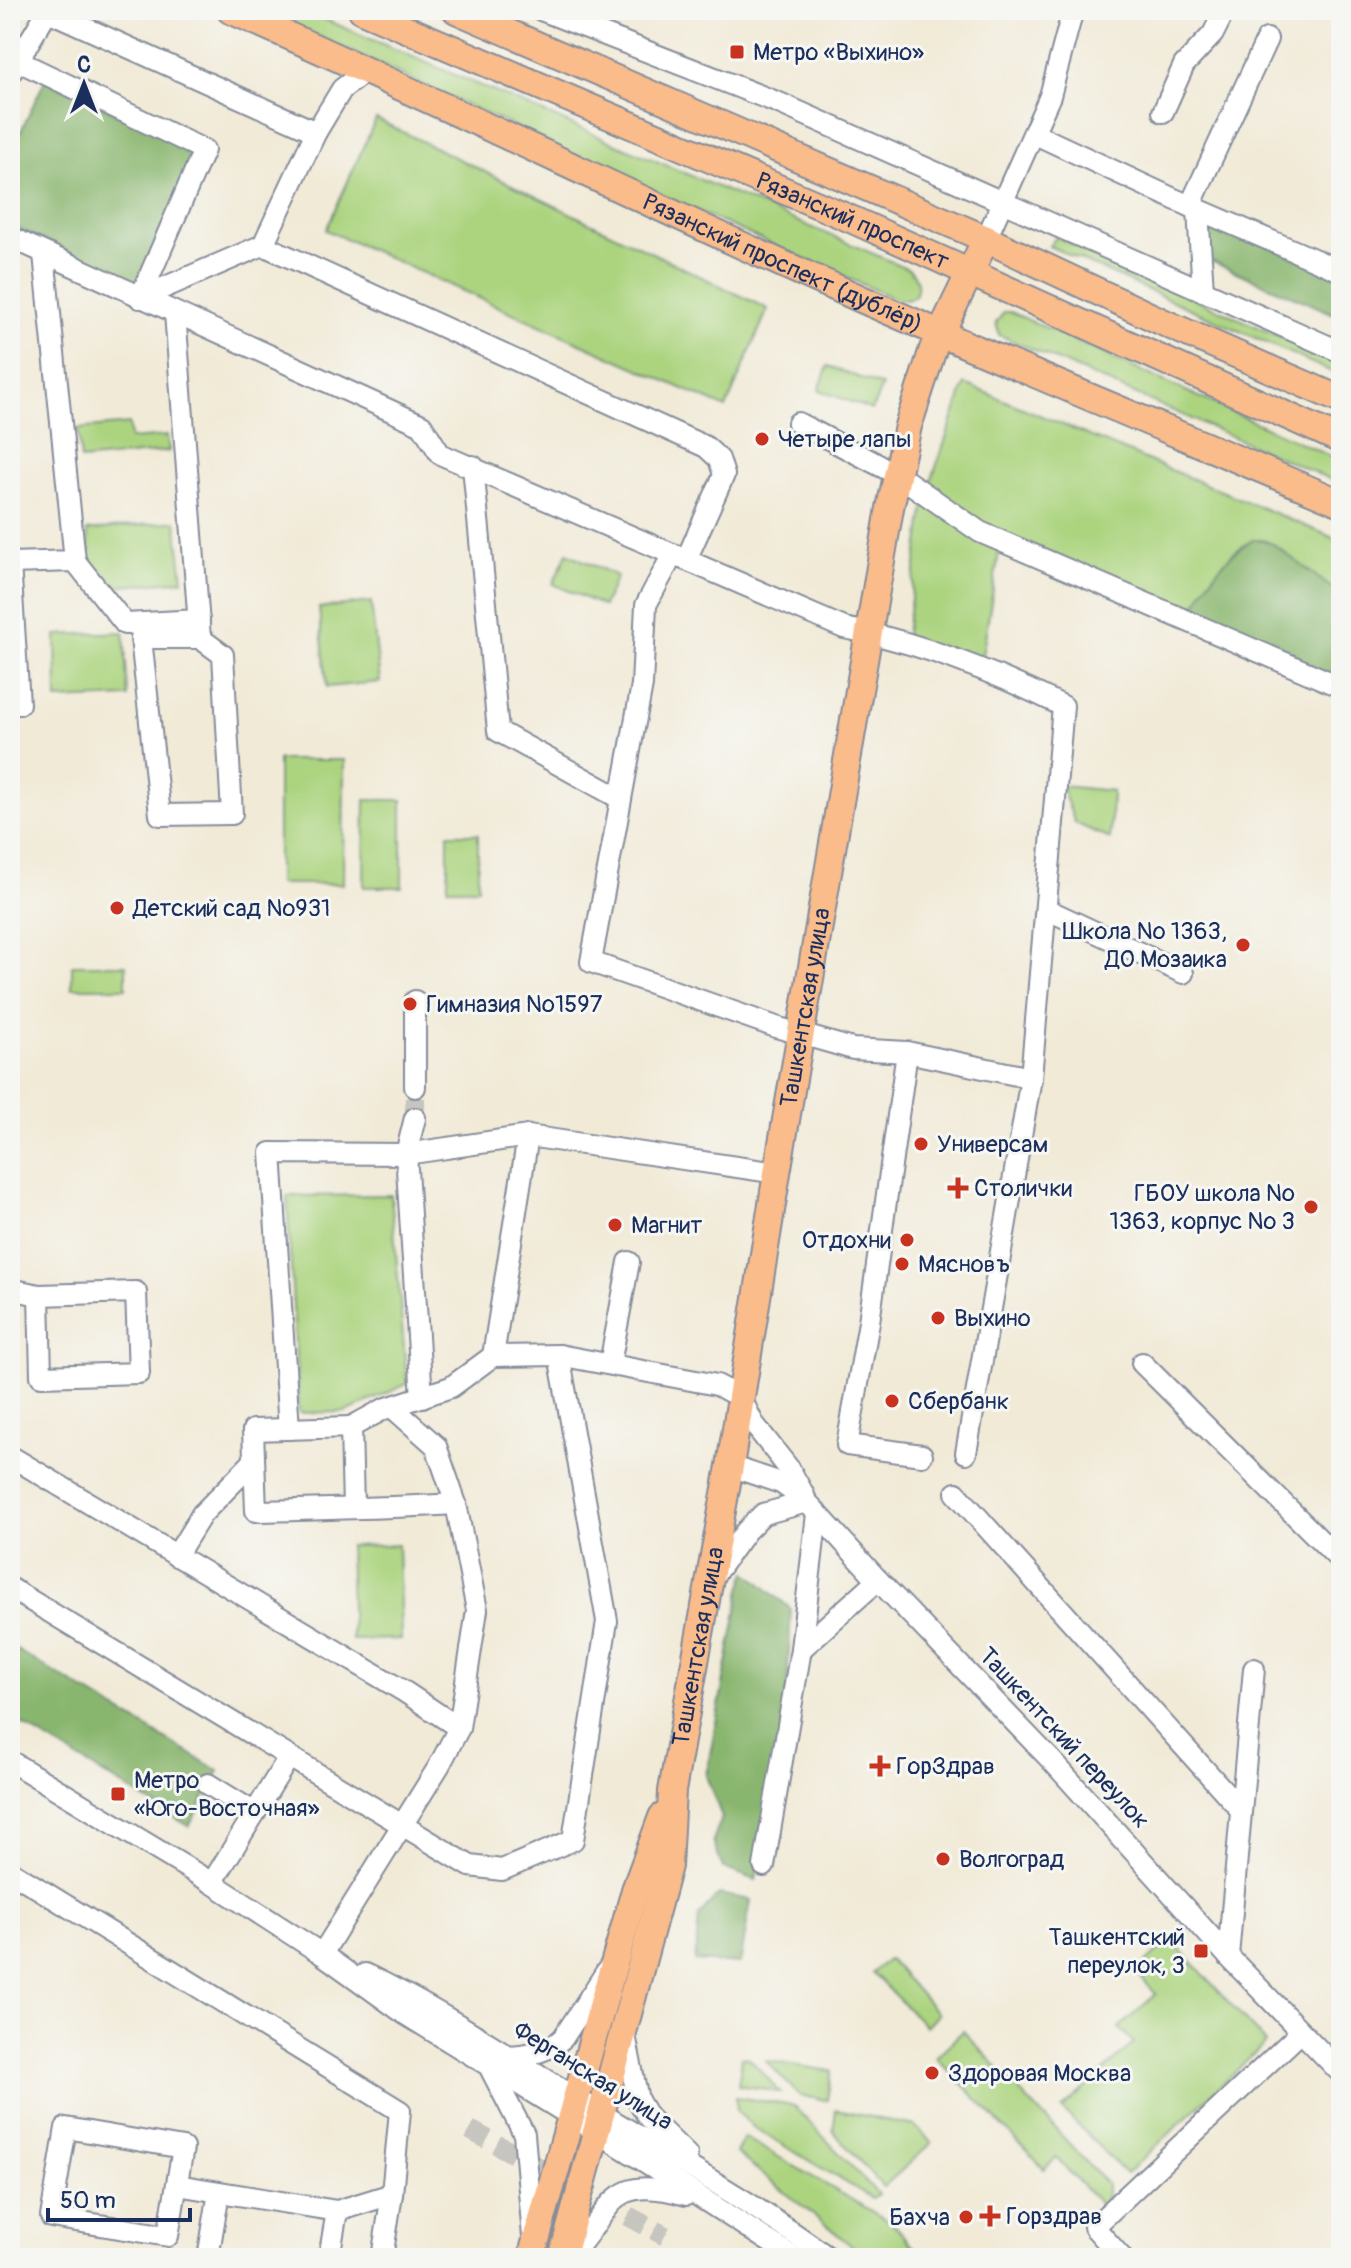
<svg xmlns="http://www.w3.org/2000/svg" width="1351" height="2268" viewBox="0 0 1351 2268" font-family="Pangolin,sans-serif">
	<rect width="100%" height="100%" fill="#f6f6f2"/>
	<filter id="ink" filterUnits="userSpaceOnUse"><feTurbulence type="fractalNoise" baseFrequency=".0125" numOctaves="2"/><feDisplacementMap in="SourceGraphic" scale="16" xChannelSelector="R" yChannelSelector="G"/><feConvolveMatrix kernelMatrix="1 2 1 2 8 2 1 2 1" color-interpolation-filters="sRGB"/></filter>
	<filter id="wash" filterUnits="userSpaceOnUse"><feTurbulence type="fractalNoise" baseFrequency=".006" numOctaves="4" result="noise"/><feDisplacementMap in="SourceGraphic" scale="32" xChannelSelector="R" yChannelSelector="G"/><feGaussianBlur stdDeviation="1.8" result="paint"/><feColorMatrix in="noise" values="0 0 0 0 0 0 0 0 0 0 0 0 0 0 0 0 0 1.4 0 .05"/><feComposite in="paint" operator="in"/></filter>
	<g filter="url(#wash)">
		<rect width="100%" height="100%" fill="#f1ead7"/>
		<g fill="#acd47f" stroke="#64826e" stroke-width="2">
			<path d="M261,10H303L909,269C917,277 920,285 915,296L907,300L895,299L688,207Z"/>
			<path d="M376,119L768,309L726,408L326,230Z"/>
			<path d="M1056,237L1341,364V376L1049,246Z"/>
			<path d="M1004,312H1011L1341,461V484L999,335L996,323Z"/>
			<path d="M828,366L882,386L872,410L819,390Z"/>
			<path d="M965,384L1341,541V683L1001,540L980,669L904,646L926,496Z"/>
			<path d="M129,424L130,439L167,436L169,451L81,460L78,429Z"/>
			<path d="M176,521L183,580L106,588L92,582L87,531Z"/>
			<path d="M567,553L617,576L603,606L553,584Z"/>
			<path d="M371,602L380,682L327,687L319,608Z"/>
			<path d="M124,632L128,697L57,700L56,635Z"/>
			<path d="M278,760H344L343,884H278Z"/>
			<path d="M1061,786L1112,791L1110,839L1075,823Z"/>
			<path d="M365,800H402V887H364Z"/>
			<rect x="448" y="834" width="30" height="54"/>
			<rect x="72" y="965" width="54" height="23"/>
			<path d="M391,1195L407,1384L346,1412L299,1413L287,1196Z"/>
			<path d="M398,1545L401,1639L352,1640L349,1546Z"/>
			<path d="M1171,1939L1266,2043L1126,2174L1062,2109L1134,2043L1119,2028L1156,1994L1136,1972Z"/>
			<path d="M889,1959L938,2014L926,2027L872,1972Z"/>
			<path d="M963,2031L1107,2184V2196L1102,2206L1056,2158L1044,2169L936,2057Z"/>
			<path d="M742,2057L749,2058L780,2092L738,2085Z"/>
			<path d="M766,2061L832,2071L827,2100L800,2096Z"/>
			<path d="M736,2097L794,2106L878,2194L872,2198L753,2127L737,2111Z"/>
			<path d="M836,2110L915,2126L932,2143L883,2187L833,2131Z"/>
			<path d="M744,2137L892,2223L924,2258H867L736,2153Z"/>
		</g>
		<g fill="#89b66e" stroke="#527266" stroke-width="2">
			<path d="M45,80L200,152L139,284L10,225V154Z"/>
			<path d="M1205,218L1341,278V317L1206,259Z"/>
			<path d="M1253,540H1263L1273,544L1341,595V680L1193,614C1204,584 1224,555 1253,540Z"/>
			<path d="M747,1572L791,1609L786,1709L756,1880L723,1868L713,1841L722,1817L706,1776L741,1589Z"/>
			<path d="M10,1646L219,1771L189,1826L10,1717Z"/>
			<path d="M719,1894L751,1900L740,1964L695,1961L699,1916Z"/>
		</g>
	</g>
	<g filter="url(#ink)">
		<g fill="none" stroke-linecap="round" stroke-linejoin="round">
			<g stroke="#c6c5bf" stroke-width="20" stroke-dasharray="20 10" stroke-linecap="butt">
				<path d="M415,1118V1087"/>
				<path d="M470,2130L665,2236"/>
			</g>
			<defs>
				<g id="minor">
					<path d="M541,10L779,103L1341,352"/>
					<path d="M48,11L316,132L263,245L706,447L719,459L724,475L686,560"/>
					<path d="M18,61L204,150L140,298L263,245"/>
					<path d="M10,74L48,10"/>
					<path d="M1163,112L1184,65L1213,34L1225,10"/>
					<path d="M316,132L342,89L367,70"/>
					<path d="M1035,134L1174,199L1341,271"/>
					<path d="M1190,206L1267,39"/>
					<path d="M1198,210L1203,291"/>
					<path d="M10,237L422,425L440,454L844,628C920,642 994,672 1063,706L1031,1078L966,1453"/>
					<path d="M986,239L1050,96L1073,10"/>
					<path d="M175,313L200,638L223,655L232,814L160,815L141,638H200"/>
					<path d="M798,423L898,475L980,532L1341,687"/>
					<path d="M473,466L498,731L621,799"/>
					<path d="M673,554L646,605L642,685L591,962L776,1027L853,1049L907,1052L1031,1078"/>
					<path d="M75,561L125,624L199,620"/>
					<path d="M10,704H19L10,563L75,561L44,254"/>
					<path d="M1046,909L1183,973"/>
					<path d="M907,1052L869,1322L847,1445L922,1455"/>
					<path d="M415,1087V1001"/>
					<path d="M415,1118L406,1154L422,1397"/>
					<path d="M528,1136L777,1173"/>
					<path d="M10,1289L39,1295L136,1292L139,1373L41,1376L39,1295"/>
					<path d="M1142,1363L1341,1561"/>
					<path d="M610,1364L629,1262"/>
					<path d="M351,1427L384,1409L451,1387L493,1356L559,1355L717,1385L741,1398L753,1423L790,1470L804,1495"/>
					<path d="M289,1429L271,1153L406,1154L528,1136L493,1356"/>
					<path d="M10,1456L405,1692L459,1728"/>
					<path d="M730,1466L781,1483L807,1502L878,1580L1054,1763L1228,1956L1341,2073"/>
					<path d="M956,1493L1241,1810"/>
					<path d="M353,1508L351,1427L253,1430L256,1511C323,1509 389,1508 456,1504"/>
					<path d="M176,1556L202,1514L254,1461"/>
					<path d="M712,1578L746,1531L763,1514L807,1502"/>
					<path d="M10,1588L470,1866L502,1870L573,1840L607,1621L559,1355"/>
					<path d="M801,1649L878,1580"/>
					<path d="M10,1761L212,1883L322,1954L405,2014L639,2158L795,2258"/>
					<path d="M208,1784L255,1813"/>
					<path d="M764,1866L801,1649L817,1514"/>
					<path d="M10,1871L400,2111L392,2194L382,2258"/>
					<path d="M212,1883L289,1757"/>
					<path d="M322,1954L439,1766L459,1728L477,1610L456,1504L436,1446L392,1407"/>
					<path d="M1228,1956L1254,1669"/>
					<path d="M365,1974C439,2009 506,2055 576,2098C661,2151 748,2199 829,2258"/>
					<path d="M625,2035L638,2100L648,2117L687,2155"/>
					<path d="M510,2056C531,2054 547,2053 563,2038L608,1969"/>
					<path d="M491,2070L524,2134L533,2237"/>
					<path d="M66,2128L183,2148L168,2236L51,2217Z"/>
					<path d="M177,2185L337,2211L329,2258"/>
					<path d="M337,2211L392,2194"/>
					<path d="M208,2258L219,2192"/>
					<path d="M568,2258C615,2210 606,2172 686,2195"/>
					<path d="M1122,2258L1094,2227L1301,2032"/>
				</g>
				<g id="major">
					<path id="s1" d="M230,10C410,88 585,174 763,255C954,342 1148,421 1341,503"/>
					<path id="s2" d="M362,10L853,220L1341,440"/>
					<path d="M456,10L986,239L1169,325L1341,400"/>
					<path d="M531,2258L635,1890L662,1817"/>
					<path id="s3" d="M562,2258L668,1866L672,1791L730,1466L777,1173L890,508L908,426L933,349L986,239"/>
				</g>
			</defs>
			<use href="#minor" stroke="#868c9a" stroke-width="24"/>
			<use href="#major" stroke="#868c9a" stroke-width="30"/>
			<use href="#minor" stroke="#fff" stroke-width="20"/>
			<use href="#major" stroke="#fabc8b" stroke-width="26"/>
		</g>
	</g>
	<g fill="#c8321e" stroke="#f6f6f2" stroke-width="3">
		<rect x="729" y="44" width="16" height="16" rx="4"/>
		<circle cx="762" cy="439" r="8"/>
		<circle cx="117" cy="908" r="8"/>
		<circle cx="1243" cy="945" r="8"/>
		<circle cx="410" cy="1004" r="8"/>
		<circle cx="921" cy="1144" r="8"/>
		<path d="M954 1176h8v8h8v8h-8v8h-8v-8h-8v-8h8z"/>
		<circle cx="1311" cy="1207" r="8"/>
		<circle cx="615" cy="1225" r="8"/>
		<circle cx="907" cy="1240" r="8"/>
		<circle cx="902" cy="1264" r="8"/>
		<circle cx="938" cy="1318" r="8"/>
		<circle cx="892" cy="1401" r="8"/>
		<path d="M876 1754h8v8h8v8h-8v8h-8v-8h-8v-8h8z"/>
		<rect x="110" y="1786" width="16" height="16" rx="4"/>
		<circle cx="943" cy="1859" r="8"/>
		<rect x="1193" y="1943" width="16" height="16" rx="4"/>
		<circle cx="932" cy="2073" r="8"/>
		<path d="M986 2204h8v8h8v8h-8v8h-8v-8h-8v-8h8z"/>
		<circle cx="966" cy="2217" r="8"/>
	</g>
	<g text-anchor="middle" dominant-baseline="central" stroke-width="6" stroke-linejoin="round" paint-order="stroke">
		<g font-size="24" fill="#1b2f5e" stroke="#f6f6f2" text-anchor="start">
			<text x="753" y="52">Метро «Выхино»</text>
			<text x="778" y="439">Четыре лапы</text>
			<text x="133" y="908">Детский сад №931</text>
			<text x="1227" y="931" text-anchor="end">Школа № 1363,<tspan x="1227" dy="28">ДО Мозаика</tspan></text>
			<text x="426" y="1004">Гимназия №1597</text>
			<text x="937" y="1144">Универсам</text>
			<text x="974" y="1188">Столички</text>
			<text x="1295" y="1193" text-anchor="end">ГБОУ школа №<tspan x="1295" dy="28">1363, корпус № 3</tspan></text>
			<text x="631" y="1225">Магнит</text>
			<text x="891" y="1240" text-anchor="end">Отдохни</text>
			<text x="918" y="1264">Мясновъ</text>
			<text x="954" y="1318">Выхино</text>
			<text x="908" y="1401">Сбербанк</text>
			<text x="896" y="1766">ГорЗдрав</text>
			<text x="134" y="1780">Метро<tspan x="134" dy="28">«Юго-Восточная»</tspan></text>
			<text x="959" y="1859">Волгоград</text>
			<text x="1185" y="1937" text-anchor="end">Ташкентский<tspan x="1185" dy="28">переулок, 3</tspan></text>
			<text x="948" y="2073">Здоровая Москва</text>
			<text x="1006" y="2216">Горздрав</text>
			<text x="950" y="2217" text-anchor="end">Бахча</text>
		</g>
		<g font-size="24" fill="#1b2f5e" stroke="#f6f6f2">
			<text stroke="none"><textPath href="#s2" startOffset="534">Рязанский проспект</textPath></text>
			<text stroke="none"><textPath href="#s1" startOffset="608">Рязанский проспект (дублёр)</textPath></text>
			<text stroke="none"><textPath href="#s3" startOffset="1276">Ташкентская улица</textPath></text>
			<text stroke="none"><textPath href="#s3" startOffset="628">Ташкентская улица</textPath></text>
			<text transform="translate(1064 1738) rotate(47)">Ташкентский переулок</text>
			<text transform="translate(593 2076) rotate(32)">Ферганская улица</text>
		</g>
	</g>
	<rect width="1351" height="2268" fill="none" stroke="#f6f6f2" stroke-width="40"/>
	<g transform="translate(84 84)" stroke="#f6f6f2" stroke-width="6" paint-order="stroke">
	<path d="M0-6L14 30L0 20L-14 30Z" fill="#1b2f5e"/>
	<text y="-12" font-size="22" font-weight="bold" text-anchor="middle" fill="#1b2f5e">С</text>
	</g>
	<path d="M48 2208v12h142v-12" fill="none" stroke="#1b2f5e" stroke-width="4"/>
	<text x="60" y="2208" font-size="24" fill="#1b2f5e" stroke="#f6f6f2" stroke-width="6" paint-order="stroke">50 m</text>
</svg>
